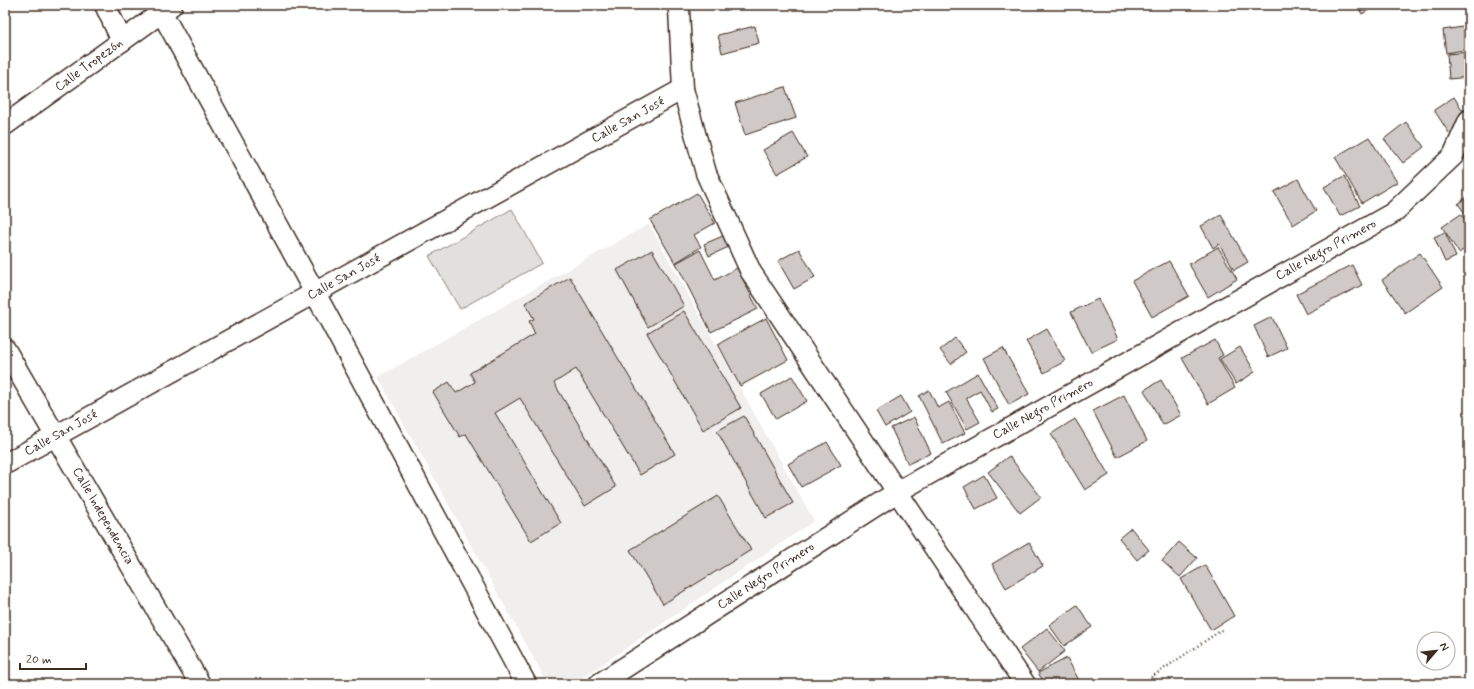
<svg xmlns="http://www.w3.org/2000/svg" width="1474" height="689" viewBox="0 0 1474 689" font-family="Mynerve,sans-serif">
	<rect width="100%" height="100%" fill="#fff"/>
	<filter id="ink" filterUnits="userSpaceOnUse"><feTurbulence type="fractalNoise" baseFrequency=".025" numOctaves="2"/><feDisplacementMap in="SourceGraphic" scale="8" xChannelSelector="R" yChannelSelector="G"/><feConvolveMatrix kernelMatrix="1 2 1 2 8 2 1 2 1" color-interpolation-filters="sRGB"/></filter>
	<g filter="url(#ink)">
		<path fill="#f1efee" d="M649,224L814,521L573,684H548L378,377Z"/>
		<path fill="#e2e0de" stroke="#8e857e" d="M512,209L542,263L460,309L429,256Z"/>
		<g fill="#cfcac7" stroke="#3b2a1e">
			<path d="M1357,5H1373L1374,7L1362,14Z"/>
			<path d="M755,26L759,43L722,53L718,35Z"/>
			<path d="M1469,26V49L1446,53L1443,30Z"/>
			<path d="M1469,52V77L1449,79L1447,54Z"/>
			<path d="M785,87L796,118L745,135L735,103Z"/>
			<path d="M1454,97L1469,120L1449,133L1434,110Z"/>
			<path d="M1406,122L1424,147L1403,163L1384,139Z"/>
			<path d="M793,133L807,157L777,174L763,150Z"/>
			<path d="M1369,137L1397,182L1362,203L1335,157Z"/>
			<path d="M1344,176L1360,206L1340,216L1324,187Z"/>
			<path d="M1298,179L1316,211L1293,225L1274,192Z"/>
			<path d="M697,193L715,223L694,235L701,247L675,263L650,220Z"/>
			<path d="M1469,195V218L1458,204Z"/>
			<path d="M1461,214L1469,226V246L1459,253L1442,227Z"/>
			<path d="M1221,215L1248,262L1234,270L1219,244L1213,248L1201,226Z"/>
			<path d="M1445,232L1456,257L1445,262L1434,237Z"/>
			<path d="M730,233L735,244L709,256L704,244Z"/>
			<path d="M1218,247L1237,279L1208,297L1189,264Z"/>
			<path d="M799,249L815,277L794,289L778,261Z"/>
			<path d="M652,250L684,306L648,327L617,270Z"/>
			<path d="M700,250L715,280L737,268L758,309L711,332L676,263Z"/>
			<path d="M1420,253L1443,287L1405,313L1382,280Z"/>
			<path d="M1169,261L1189,296L1152,317L1132,281Z"/>
			<path d="M1352,265L1362,285L1306,314L1296,294Z"/>
			<path d="M570,277L675,454L640,475L576,369L554,383L616,487L585,506L520,398L495,413L561,523L531,541L466,434L460,437L433,392L449,382L456,393L475,382L470,373L535,334L529,321L534,319L525,303Z"/>
			<path d="M1098,299L1118,339L1091,352L1071,312Z"/>
			<path d="M684,311L741,408L703,430L647,333Z"/>
			<path d="M1272,317L1287,348L1268,357L1254,326Z"/>
			<path d="M766,318L788,360L740,386L718,344Z"/>
			<path d="M1047,329L1065,361L1044,373L1026,341Z"/>
			<path d="M955,338L966,352L951,364L940,350Z"/>
			<path d="M1215,340L1223,355L1218,358L1235,388L1208,404L1182,358Z"/>
			<path d="M1240,347L1255,372L1236,384L1220,359Z"/>
			<path d="M1003,348L1029,394L1009,405L984,358Z"/>
			<path d="M978,373L998,409L992,412L980,390L966,398L980,422L967,429L946,392Z"/>
			<path d="M792,376L807,401L776,419L761,394Z"/>
			<path d="M1161,380L1181,415L1163,425L1144,390Z"/>
			<path d="M929,390L938,408L949,402L965,433L943,444L919,396Z"/>
			<path d="M1124,395L1147,441L1117,457L1093,411Z"/>
			<path d="M901,396L910,412L885,427L876,411Z"/>
			<path d="M744,416L793,503L766,518L717,431Z"/>
			<path d="M914,417L931,453L908,464L891,428Z"/>
			<path d="M1075,419L1109,475L1085,490L1051,434Z"/>
			<path d="M827,442L841,465L801,487L788,464Z"/>
			<path d="M1009,456L1041,497L1020,513L988,472Z"/>
			<path d="M984,475L997,498L976,509L964,487Z"/>
			<path d="M718,496L751,550L663,604L630,550Z"/>
			<path d="M1131,528L1149,550L1137,560L1119,538Z"/>
			<path d="M1029,542L1043,566L1006,588L992,564Z"/>
			<path d="M1179,542L1197,558L1180,577L1162,561Z"/>
			<path d="M1205,565L1234,616L1211,630L1181,579Z"/>
			<path d="M1077,605L1092,627L1064,646L1049,625Z"/>
			<path d="M1047,628L1065,651L1038,672L1020,649Z"/>
			<path d="M1067,658L1081,684H1045L1038,673Z"/>
		</g>
		<g fill="none" stroke-linecap="round" stroke-linejoin="round">
			<defs>
				<g id="street">
					<path d="M105,5L122,41"/>
					<path d="M677,5L679,9L683,89L706,173L751,272L1025,684"/>
					<path d="M162,13L315,293L526,684"/>
					<path d="M5,125L172,5"/>
					<path d="M5,349L200,684"/>
					<path d="M5,464L683,89"/>
					<path d="M599,684L897,492L1393,213L1453,156L1469,120"/>
				</g>
			</defs>
			<use href="#street" stroke="#3b2a1e" stroke-width="23"/>
			<path stroke="#3b2a1e" stroke-width="2.5" stroke-dasharray="1 3" stroke-linecap="butt" d="M1141,684L1223,629"/>
			<use href="#street" stroke="#fff" stroke-width="20"/>
		</g>
	</g>
	<g text-anchor="middle" dominant-baseline="central" stroke-width="4" stroke-linejoin="round" paint-order="stroke">
		<g font-size="13" fill="#3b2a1e" stroke="#fff">
			<text transform="translate(89 65) rotate(-36)">Calle Tropezón</text>
			<text transform="translate(628 120) rotate(-29)">Calle San José</text>
			<text transform="translate(1326 250) rotate(-29)">Calle Negro Primero</text>
			<text transform="translate(344 277) rotate(-29)">Calle San José</text>
			<text transform="translate(1043 409) rotate(-29)">Calle Negro Primero</text>
			<text transform="translate(61 433) rotate(-29)">Calle San José</text>
			<text transform="translate(103 516) rotate(60)">Calle Independencia</text>
			<text transform="translate(766 576) rotate(-33)">Calle Negro Primero</text>
		</g>
	</g>
	<rect width="1474" height="689" fill="none" stroke="#fff" stroke-width="20"/>
	<rect x="10" y="10" width="1454" height="669" fill="none" stroke="#3b2a1e" stroke-width="1.5" filter="url(#ink)"/>
	<g transform="translate(1436 651) rotate(62)"><circle r="19" fill="#ffffff" stroke="#b1aaa5"/>
	<path d="M0-3L7 15L0 10L-7 15Z" fill="#3b2a1e"/>
	<text y="-6" font-size="11" font-weight="bold" text-anchor="middle" fill="#3b2a1e">N</text>
	</g>
	<path d="M20 663v6h66v-6" fill="none" stroke="#3b2a1e" stroke-width="2"/>
	<text x="26" y="663" font-size="12" fill="#3b2a1e" stroke="#ffffff" stroke-width="3" paint-order="stroke">20 m</text>
</svg>
